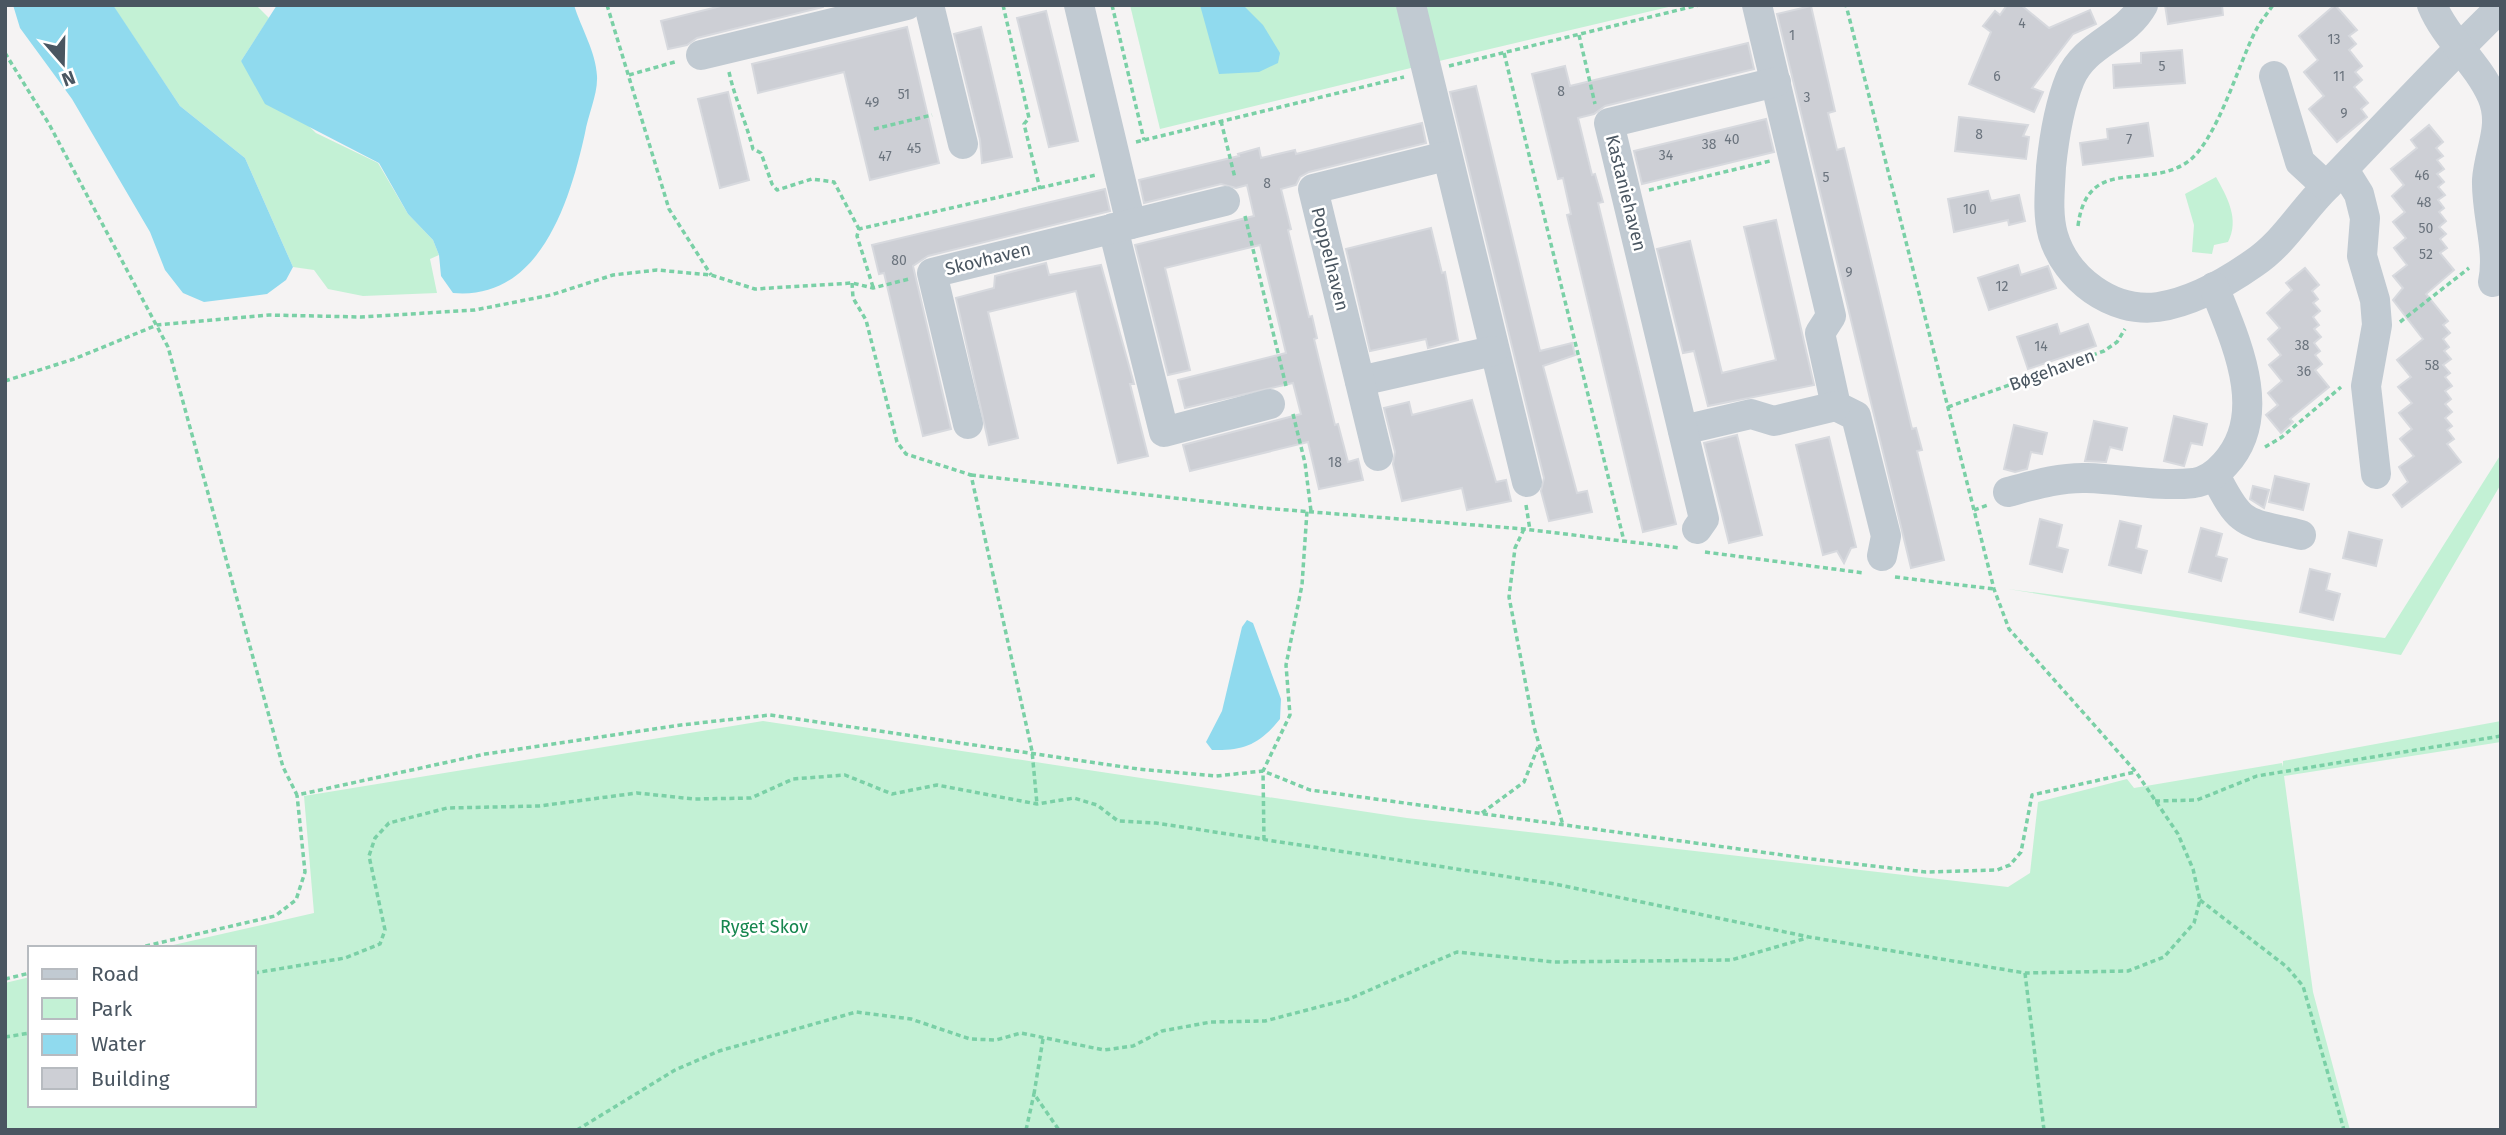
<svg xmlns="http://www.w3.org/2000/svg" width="2506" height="1135" viewBox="0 0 2506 1135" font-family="'Fira Sans',sans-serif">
	<rect width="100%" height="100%" fill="#f5f3f3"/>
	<g fill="#c3f1d5">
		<path d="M256,5L269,18L241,61L316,133L378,163L408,214L433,240L439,255L430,259L437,293L363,296L328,289L314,270L293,267L245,158L180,106L113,6Z"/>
		<path d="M1130,5H1402L1415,67L1160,129Z"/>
		<path d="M1420,5H1677L1435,62Z"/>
		<path d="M2216,177C2227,197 2240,219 2228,242L2214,245L2212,254L2192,252L2194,225L2185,194Z"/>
		<path d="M2501,454V484L2401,655L2008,589L2385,638Z"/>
		<path d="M763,721L1407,818L2008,887L2030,873L2038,802L2127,779L2134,788L2282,763L2283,767V761L2501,721V742L2284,776L2313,992L2350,1130H5V983L30,977V1105H254V948H160L314,913L304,796Z"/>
	</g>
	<g fill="#90daee">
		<path d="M13,5H113L180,106L245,158L293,267L286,280L267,294L204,302L183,293L165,270L150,232L72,99L20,28Z"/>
		<path d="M277,5H574C581,28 596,52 597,76C598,94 588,115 585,133C570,201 540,301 453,293L441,276L439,255L433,240L408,214L379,163L265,104L241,61Z"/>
		<path d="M1200,5H1243L1263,25L1280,53L1278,63L1259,72L1219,74Z"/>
		<path d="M1247,620L1253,623L1281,699L1280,719C1260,744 1244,751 1212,750L1206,742L1222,711L1242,627Z"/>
	</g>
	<g fill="#cdcfd5" stroke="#d7d9de" stroke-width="2">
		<path d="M725,5H823V7L697,38L687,45L668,49L661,21Z"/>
		<path d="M2007,5H2021L2049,28L2090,10L2096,24L2073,34L2032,88L2043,92L2034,112L1969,84L1991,32L1983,26L1995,11L2000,15Z"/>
		<path d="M2165,5H2222L2223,15L2168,24Z"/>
		<path d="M2335,5L2357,30L2349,36L2356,44L2349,50L2362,66L2355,72L2362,80L2354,87L2368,103L2361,109L2367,117L2337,142L2309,109L2324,96L2304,72L2318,60L2299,36Z"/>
		<path d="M1811,6L1835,111L1828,113L1837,150L1844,148L1912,429L1916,428L1922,450L1917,451L1944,560L1911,568L1777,14Z"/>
		<path d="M1046,11L1078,141L1049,147L1017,18Z"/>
		<path d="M907,27L939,163L870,180L844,72L758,93L752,64Z"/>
		<path d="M981,27L1012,157L982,163L980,140L954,34Z"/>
		<path d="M1748,43L1754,69L1605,106L1594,114L1578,118L1592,175L1595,174L1603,202L1598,203L1676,524L1643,532L1567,215L1571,214L1563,178L1558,179L1532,74L1565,66L1570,86Z"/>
		<path d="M2182,50L2185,83L2114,88L2113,65L2141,63V53Z"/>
		<path d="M1476,86L1540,351L1572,343L1575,355L1543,366L1577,493L1587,491L1592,512L1549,521L1541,491L1544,478L1450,92Z"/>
		<path d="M728,92L749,180L720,188L698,99Z"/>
		<path d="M1959,117L2028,125L2023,136L2029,137L2026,159L1955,151Z"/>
		<path d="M1766,119L1774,152L1642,184L1634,151Z"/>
		<path d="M1422,123L1426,143L1309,172L1300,177L1296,185L1281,189L1291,229L1288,230L1309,317L1312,316L1317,338L1314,339L1335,425L1338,424L1348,462L1358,459L1363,480L1319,489L1308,442L1190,471L1183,445L1301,414L1293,383L1185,408L1178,380L1286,353L1260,245L1165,268L1190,370L1168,375L1135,245L1254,216L1247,185L1236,188L1221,184L1144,203L1139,180L1239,156L1238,154L1259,148L1261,158L1295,150L1296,154Z"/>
		<path d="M2148,123L2153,156L2083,165L2080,143L2108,139L2107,129Z"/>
		<path d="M2429,125L2443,142L2436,148L2443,156L2437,160L2444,169L2437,174L2444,182L2438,187L2445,195L2438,200L2444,208L2439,212L2446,221L2439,227L2446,234L2440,239L2447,248L2440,253L2454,270L2426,294L2448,321L2443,325L2450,333L2443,339L2449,347L2444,351L2451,359L2443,365L2450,373L2445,377L2452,386L2445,391L2451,399L2445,404L2452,412L2445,418L2452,426L2447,430L2454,439L2447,444L2461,462L2402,507L2393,495L2408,482L2399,467L2414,456L2400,439L2412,429L2399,413L2412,403L2398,387L2411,377L2397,360L2423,339L2393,300L2403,288L2393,276L2407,265L2394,248L2406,238L2393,222L2405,212L2392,196L2404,185L2391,169L2417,148L2411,140Z"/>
		<path d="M1105,189L1110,211L928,256L913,266L951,429L923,436L884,273L879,274L872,245Z"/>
		<path d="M1988,191L1991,201L2019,195L2025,221L2009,225L2008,220L1954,232L1948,199Z"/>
		<path d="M1776,220L1814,385L1708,406L1694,351L1683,353L1657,249L1690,241L1722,373L1776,360L1744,227Z"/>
		<path d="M1431,228L1442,273L1445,272L1458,340L1428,348L1426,339L1370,351L1346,249Z"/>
		<path d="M1046,263L1049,275L1101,265L1134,384H1130L1148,456L1118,463L1076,291L988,312L1018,438L989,445L956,298L994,288L995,276Z"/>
		<path d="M2018,265L2021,275L2048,266L2056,288L1989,310L1978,278Z"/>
		<path d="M2305,268L2319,285L2312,291L2318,299L2313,303L2320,311L2313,317L2319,325L2314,329L2321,337L2314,343L2320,351L2315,355L2322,364L2315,370L2329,387L2290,419L2293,422L2281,433L2266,415L2278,405L2268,393L2282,381L2269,365L2281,355L2268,339L2280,328L2267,313L2292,290L2286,283Z"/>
		<path d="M2057,324L2060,334L2088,324L2096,346L2028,369L2017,337Z"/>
		<path d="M1472,400L1496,482L1506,480L1511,501L1467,510L1462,488L1402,501L1393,464L1395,452L1384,408L1409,402L1412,415Z"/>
		<path d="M2174,416L2207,424L2202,445L2191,443L2184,466L2164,461Z"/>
		<path d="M2094,421L2127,428L2122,450L2110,447L2106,462L2085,461Z"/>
		<path d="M2014,425L2047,433L2042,454L2031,452L2027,469L2015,472L2004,469Z"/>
		<path d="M1737,435L1762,535L1729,543L1704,443Z"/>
		<path d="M1829,437L1856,547L1851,548L1844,563L1837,551L1823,555L1796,445Z"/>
		<path d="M2275,476L2309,484L2303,510L2269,502Z"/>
		<path d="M2253,486L2269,490L2264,508L2250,499Z"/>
		<path d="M2040,519L2062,525L2057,547L2068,550L2062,572L2030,564Z"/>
		<path d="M2120,521L2141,526L2136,548L2147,551L2141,573L2109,565Z"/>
		<path d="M2201,528L2222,534L2216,556L2227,559L2221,581L2189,572Z"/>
		<path d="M2349,532L2382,540L2376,566L2343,558Z"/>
		<path d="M2310,569L2330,574L2326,590L2340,594L2333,620L2300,612Z"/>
	</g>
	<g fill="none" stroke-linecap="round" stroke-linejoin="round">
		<g stroke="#7ad0a6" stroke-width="3.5" stroke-dasharray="5 3.5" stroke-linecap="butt">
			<path d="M607,5L669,209L711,275"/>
			<path d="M1003,5L1029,118L1024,124L1040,189"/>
			<path d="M1112,5L1144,140"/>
			<path d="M1579,35L1595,104"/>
			<path d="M5,53L49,124L168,347L283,767L297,795L485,754L681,725L770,715L1138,769L1216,776L1263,771L1310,790L1812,859L1926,872L1997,870L2010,865L2021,852L2032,795L2135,772"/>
			<path d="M1504,53L1624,541"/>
			<path d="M1449,66L1699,5"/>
			<path d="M729,72C735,99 746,122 753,149L761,153L772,184L777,190L812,179L834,182L859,229"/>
			<path d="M629,75L678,61"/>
			<path d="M1221,121L1235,178"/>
			<path d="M874,129L932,115"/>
			<path d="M1136,142L1404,77"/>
			<path d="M1649,190L1770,161"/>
			<path d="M1245,216L1286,386"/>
			<path d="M2078,226C2087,155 2144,190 2186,163C2216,144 2238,65 2255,32C2260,22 2267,14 2273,5"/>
			<path d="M852,283L853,298L866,320L897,442L906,454L971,475L1032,751L1037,804"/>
			<path d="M873,287L857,236L859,229L1096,175"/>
			<path d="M2400,322L2469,268"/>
			<path d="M5,381L74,359L157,325L269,315L361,317L475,310L551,295L613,275L657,270L711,275L755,289L852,283L873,288L909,279"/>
			<path d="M1948,407L2104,351L2117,342L2125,329"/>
			<path d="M1293,414L1305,463L1311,511"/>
			<path d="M2265,447L2282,437L2341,387"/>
			<path d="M971,475L1263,508L1524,529L1680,548"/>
			<path d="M1526,505L1530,530"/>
			<path d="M1974,510L1988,505"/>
			<path d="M1524,529L1515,548L1509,597L1534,727L1563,825"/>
			<path d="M1705,552L1864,573"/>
			<path d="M1895,577L1994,589"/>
			<path d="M2155,801L2197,800L2257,776L2501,736"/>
			<path d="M1482,813L1524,782L1538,747"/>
			<path d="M1264,840L1263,771L1290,715L1286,665L1302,585L1307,511"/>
			<path d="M2200,900L2287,967L2303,986L2344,1130"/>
			<path d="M137,948L275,916L296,900L305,872L297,795"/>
			<path d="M254,973L345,958L380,944L385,930L369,856L375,838L389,823L447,808L539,806L637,793L694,799L751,798L793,779L845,775L892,794L937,785L1037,804L1074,798L1097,805L1118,821L1156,823L1555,884L1809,937L2025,973L2128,971L2164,957L2194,923L2200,900L2193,869L2178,834L2136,772L2009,629L1994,589L1846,5"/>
			<path d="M2025,973L2044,1130"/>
			<path d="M5,979L30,973"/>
			<path d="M5,1037L30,1033"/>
			<path d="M1043,1039L1034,1094L1059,1130"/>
			<path d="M577,1130L675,1070L719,1051L856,1012L911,1019L970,1039L996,1040L1021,1033L1104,1050L1133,1046L1162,1031L1211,1022L1265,1021L1349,999L1457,952L1554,962L1731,960L1807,938"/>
			<path d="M1026,1130L1034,1094"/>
		</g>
		<g stroke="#c1cad2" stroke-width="30">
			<path d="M929,5L963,144"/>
			<path d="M1079,5L1131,224"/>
			<path d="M1411,5L1527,482"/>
			<path d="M1757,5L1831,316L1820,333L1836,406L1856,416L1886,536L1882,556"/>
			<path d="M2143,5C2125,38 2085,43 2070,79C2059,106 2054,138 2051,167C2050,190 2047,213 2053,235C2066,279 2112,313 2158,307C2192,302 2227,282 2254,263C2285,242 2301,211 2327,186C2385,126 2441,65 2501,7"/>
			<path d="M2432,5C2446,39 2477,62 2492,96C2505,126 2489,150 2487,180C2486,215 2500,249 2493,282"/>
			<path d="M701,55L907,5"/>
			<path d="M2274,76L2300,162L2326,186"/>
			<path d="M2344,170L2359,194L2365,218L2362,256L2375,300L2377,325L2366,386L2376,474"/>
			<path d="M1113,228L1164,432L1270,404"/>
			<path d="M1360,381L1493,351"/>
			<path d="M968,424L932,273L1225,201"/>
			<path d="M1683,430L1751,414L1774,421L1836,406"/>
			<path d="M1378,456L1313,189L1446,156"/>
			<path d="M2215,475C2242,529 2245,521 2301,535"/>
			<path d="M2008,492C2034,485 2060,477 2087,478C2123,479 2158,487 2194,483C2207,481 2217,473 2225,464C2271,414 2235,340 2214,287"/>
			<path d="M1697,529L1704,519L1609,123L1776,82"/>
		</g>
	</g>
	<g text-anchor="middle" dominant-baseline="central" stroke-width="5" stroke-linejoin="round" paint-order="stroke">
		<g font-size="14" fill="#6b747e">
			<text x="2022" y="23">4</text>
			<text x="1792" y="35">1</text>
			<text x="2334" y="39">13</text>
			<text x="2162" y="66">5</text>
			<text x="1997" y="76">6</text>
			<text x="2339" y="76">11</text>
			<text x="1561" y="91">8</text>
			<text x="904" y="94">51</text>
			<text x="1807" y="97">3</text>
			<text x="872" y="102">49</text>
			<text x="2344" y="113">9</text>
			<text x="1979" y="134">8</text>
			<text x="1732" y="139">40</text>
			<text x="2129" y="139">7</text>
			<text x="1709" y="144">38</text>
			<text x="914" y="148">45</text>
			<text x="1666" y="155">34</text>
			<text x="885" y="156">47</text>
			<text x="2422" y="175">46</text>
			<text x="1826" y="177">5</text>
			<text x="1267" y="183">8</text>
			<text x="2424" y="202">48</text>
			<text x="1970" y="209">10</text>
			<text x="2426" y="228">50</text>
			<text x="2426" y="254">52</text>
			<text x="899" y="260">80</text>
			<text x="1849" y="272">9</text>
			<text x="2002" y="286">12</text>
			<text x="2302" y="345">38</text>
			<text x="2041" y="346">14</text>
			<text x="2432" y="365">58</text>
			<text x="2304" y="371">36</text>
			<text x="1335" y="462">18</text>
		</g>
		<g font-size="18" fill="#4a5661" stroke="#fff">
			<text transform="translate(1626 193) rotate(76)">Kastaniehaven</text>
			<text transform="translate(988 259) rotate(-14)">Skovhaven</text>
			<text transform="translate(1330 259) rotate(76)">Poppelhaven</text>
			<text transform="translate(2052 370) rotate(-20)">Bøgehaven</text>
		</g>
		<g font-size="18" fill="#17864f" stroke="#fff">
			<text x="764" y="927">Ryget Skov</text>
		</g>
	</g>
	<rect width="2506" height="1135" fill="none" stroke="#4a5661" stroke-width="14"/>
	<rect x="28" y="946" width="228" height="161" fill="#ffffff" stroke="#b7bbc0" stroke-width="2"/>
	<rect x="42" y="969" width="35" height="10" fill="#c1cad2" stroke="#b7bbc0" stroke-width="2"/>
	<text x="91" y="981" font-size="21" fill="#4a5661">Road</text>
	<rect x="42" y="998" width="35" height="21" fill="#c3f1d5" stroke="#b7bbc0" stroke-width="2"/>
	<text x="91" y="1016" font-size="21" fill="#4a5661">Park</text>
	<rect x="42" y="1034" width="35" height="21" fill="#90daee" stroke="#b7bbc0" stroke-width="2"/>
	<text x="91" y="1051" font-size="21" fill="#4a5661">Water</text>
	<rect x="42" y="1068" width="35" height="21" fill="#cdcfd5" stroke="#b7bbc0" stroke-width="2"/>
	<text x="91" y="1086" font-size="21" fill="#4a5661">Building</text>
	<g transform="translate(63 63) rotate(160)" stroke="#ffffff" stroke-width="5" paint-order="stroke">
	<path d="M0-5L12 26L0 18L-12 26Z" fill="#4a5661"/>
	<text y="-10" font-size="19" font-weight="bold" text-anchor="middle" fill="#4a5661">N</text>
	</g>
</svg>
